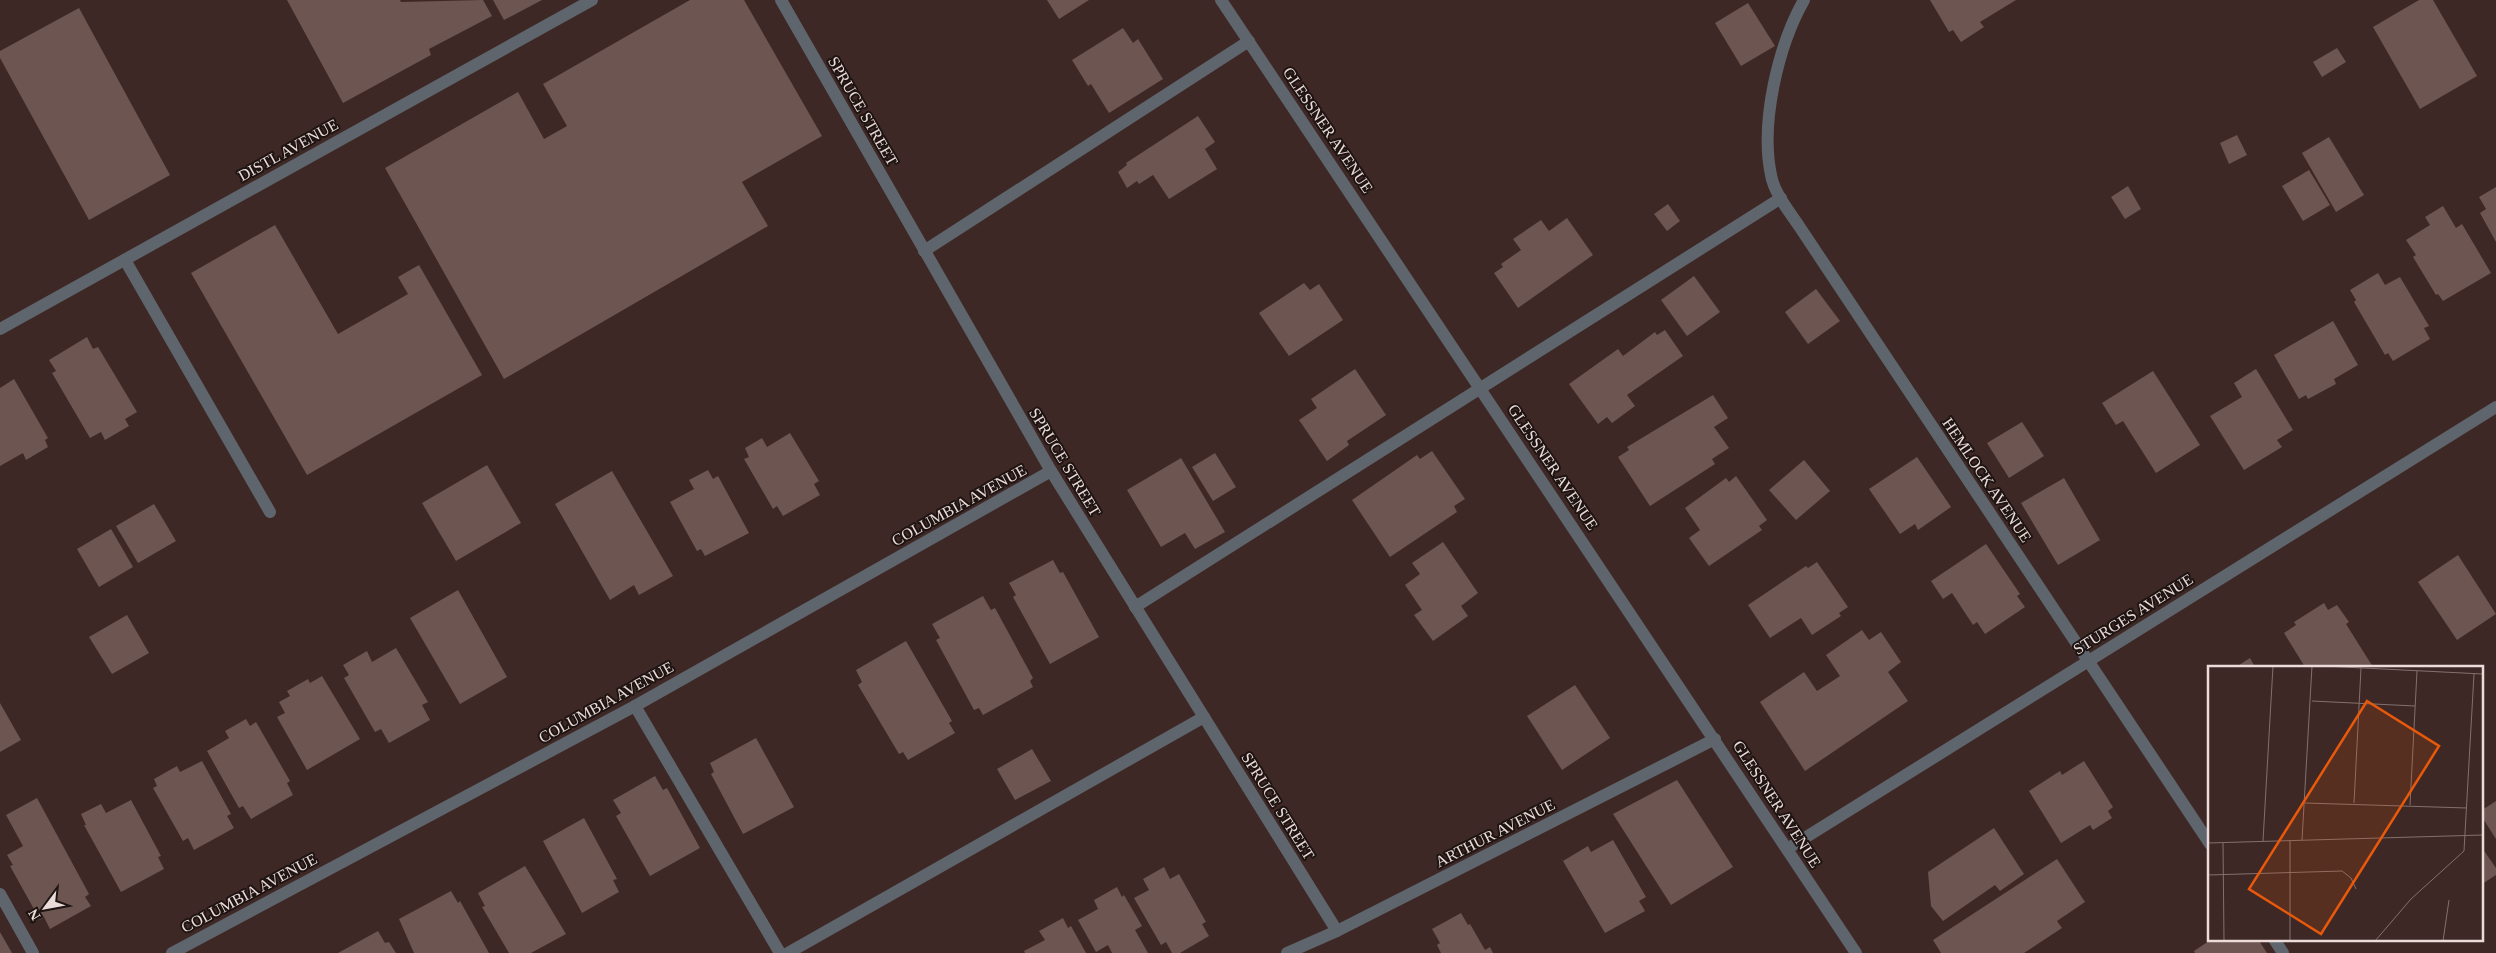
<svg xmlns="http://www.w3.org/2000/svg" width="2496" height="953" viewBox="0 0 2496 953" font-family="'Times New Roman',serif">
	<rect width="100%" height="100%" fill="#3e2825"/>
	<g fill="#6d5551">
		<path d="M287,0H400L401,2L483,0L492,16L429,49L431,55L343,103Z"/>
		<path d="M493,0H542L504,20Z"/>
		<path d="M690,0H744L822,136L742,182L768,226L504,379L385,168L518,92L544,139L567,126L543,84Z"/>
		<path d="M1047,0H1089L1059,19Z"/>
		<path d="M1930,0H2016L1980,22L1984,27L1961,42L1953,30L1949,32Z"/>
		<path d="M2419,0H2433L2477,76L2420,109L2373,27Z"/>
		<path d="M1748,3L1775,46L1741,66L1715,23Z"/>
		<path d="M79,8L170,175L89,220L0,58V51Z"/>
		<path d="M1123,28L1133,43L1138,39L1163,79L1109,113L1091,84L1088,86L1072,60Z"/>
		<path d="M2337,48L2346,62L2322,77L2313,62Z"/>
		<path d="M1198,116L1215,142L1205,149L1217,169L1169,199L1153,175L1139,184L1137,181L1127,188L1118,172L1127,165L1126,163Z"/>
		<path d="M2237,135L2247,155L2229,164L2220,143Z"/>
		<path d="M2329,137L2364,195L2336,212L2302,153Z"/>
		<path d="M2309,170L2330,205L2303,221L2282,186Z"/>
		<path d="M2128,186L2141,209L2125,219L2111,197Z"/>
		<path d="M2496,187V242L2480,213L2486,209L2479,197Z"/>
		<path d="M1668,204L1680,221L1667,231L1654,214Z"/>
		<path d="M2443,206L2456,228L2462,224L2491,273L2443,301L2438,294L2436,295L2413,257L2416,255L2406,240L2430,225L2425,217Z"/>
		<path d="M1567,218L1593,255L1518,308L1494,273L1503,267L1501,264L1521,250L1513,239L1541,220L1549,231Z"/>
		<path d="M275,225L338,334L408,294L398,277L419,265L482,375L307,475L191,273Z"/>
		<path d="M2378,273L2385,285L2400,277L2429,326L2424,328L2430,339L2393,361L2388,353L2385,355L2354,302L2356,300L2350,290Z"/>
		<path d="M1694,276L1720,312L1687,336L1661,300Z"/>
		<path d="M1304,283L1310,290L1319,284L1343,320L1289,356L1259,313Z"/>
		<path d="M1816,289L1840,321L1808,344L1785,312Z"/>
		<path d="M2333,321L2358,365L2334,379L2336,384L2308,399L2306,395L2299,399L2274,355Z"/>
		<path d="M1665,330L1683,356L1627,395L1635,406L1612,423L1607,417L1598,424L1569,384L1618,349L1623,356L1655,332L1657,335Z"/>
		<path d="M87,337L93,349L98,347L137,412L125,419L129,426L105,440L101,432L90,438L52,373L56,371L49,360Z"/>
		<path d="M1355,369L1386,415L1347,441L1349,445L1327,461L1299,420L1317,408L1311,399Z"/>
		<path d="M2256,369L2293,430L2277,440L2282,447L2244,470L2210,416L2242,397L2234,383Z"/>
		<path d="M2153,371L2200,445L2156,473L2123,421L2116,425L2102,403Z"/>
		<path d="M14,379L48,438L45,440L48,447L26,460L23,453L0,466V388Z"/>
		<path d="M1713,395L1728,418L1714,427L1729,448L1712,459L1715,464L1650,506L1618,457L1629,450L1627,447Z"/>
		<path d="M2022,422L2044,456L2009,478L1987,443Z"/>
		<path d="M790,433L819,481L814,484L820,495L783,516L777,506L773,509L744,459L749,457L745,448L762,438L767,447Z"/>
		<path d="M1432,451L1465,499L1454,506L1457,512L1390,557L1352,500L1417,455L1420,459Z"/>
		<path d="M1215,453L1236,487L1213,501L1192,467Z"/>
		<path d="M1917,457L1951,507L1918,530L1915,524L1900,534L1869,489Z"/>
		<path d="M1181,458L1225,532L1195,549L1185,533L1161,547L1127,490Z"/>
		<path d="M1804,460L1830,491L1796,520L1769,490Z"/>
		<path d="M487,465L521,523L456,561L422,503Z"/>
		<path d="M708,470L713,479L718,476L749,533L705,556L701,549L697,551L670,502L694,489L689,480Z"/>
		<path d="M612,471L673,576L639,595L634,585L610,600L555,504Z"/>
		<path d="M1736,476L1767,520L1759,526L1762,530L1709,566L1689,538L1700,530L1685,508L1726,478L1729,482Z"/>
		<path d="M2064,478L2100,540L2058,565L2021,503Z"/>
		<path d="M154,504L176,541L138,563L116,526Z"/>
		<path d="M111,529L133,567L99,587L77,549Z"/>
		<path d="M1443,542L1478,593L1461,606L1468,616L1433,641L1414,615L1422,610L1405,585L1420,574L1412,563Z"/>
		<path d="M1986,544L2020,594L2017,596L2025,607L1985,634L1977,622L1973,625L1952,593L1943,599L1931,581Z"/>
		<path d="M2458,555L2496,614L2457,640L2418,582Z"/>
		<path d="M1053,560L1060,573L1063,572L1099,637L1050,664L1013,597L1016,595L1009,583Z"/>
		<path d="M1817,562L1848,607L1839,613L1841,616L1812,635L1801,618L1770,638L1748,605L1806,566L1808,568Z"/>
		<path d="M458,590L507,677L460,704L410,618Z"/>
		<path d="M983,596L991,610L995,608L1033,678L1030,681L1033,687L983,715L979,708L974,710L936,640L940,638L932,624Z"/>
		<path d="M2324,603L2328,610L2337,605L2349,622L2346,624L2373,667H2316L2315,665L2305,667L2284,633L2296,625L2294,622Z"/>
		<path d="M127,615L149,653L112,674L89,637Z"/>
		<path d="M1862,630L1869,640L1881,632L1901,662L1888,672L1908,701L1805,771L1760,702L1804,672L1817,691L1840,676L1826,655Z"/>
		<path d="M906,641L952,721L949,723L955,733L908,760L903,752L899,754L858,685L862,682L856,670Z"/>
		<path d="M396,648L428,702L422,705L430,720L389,743L381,729L375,732L344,678L349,675L343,665L367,651L372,662Z"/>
		<path d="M2250,658L2255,667H2236Z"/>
		<path d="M322,676L360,739L307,770L277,717L285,713L279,702L290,696L287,691L308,679L310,683Z"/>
		<path d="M1575,685L1610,738L1562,770L1527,716Z"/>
		<path d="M0,703L21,740L0,752Z"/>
		<path d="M246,719L250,726L256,722L290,781L287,783L293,795L251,819L243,806L239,808L207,751L229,738L225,731Z"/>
		<path d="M756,738L794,807L743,834L711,774L714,772L710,763Z"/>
		<path d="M1032,749L1051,781L1015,800L997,769Z"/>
		<path d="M202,761L231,814L227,816L234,828L194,850L188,838L183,841L153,788L157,786L154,779L177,766L180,772Z"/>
		<path d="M2084,761L2113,807L2108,811L2112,818L2093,830L2090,825L2061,843L2029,791L2060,771L2062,775Z"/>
		<path d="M655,776L663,790L667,788L700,848L650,876L616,816L621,813L613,800Z"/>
		<path d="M1677,780L1733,867L1671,905L1613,814Z"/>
		<path d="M37,798L89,894L85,897L91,906L50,929L44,917L40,920L10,866L13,865L7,855L23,846L6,815Z"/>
		<path d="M131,800L161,856L158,857L164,869L121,892L84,825H86L81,814L101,804L106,813Z"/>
		<path d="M2496,801V839L2482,817V810Z"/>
		<path d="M584,818L617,879L613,880L619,892L582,913L543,841Z"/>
		<path d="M1994,828L2024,874L2000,891L1995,885L1943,921L1931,906L1928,872Z"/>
		<path d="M1613,840L1646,897L1639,901L1645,911L1605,933L1563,861L1588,846L1591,852Z"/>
		<path d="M2482,848L2496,868V875L2482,884Z"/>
		<path d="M2057,859L2085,902L2057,921L2062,928L2024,953H1941L1933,940Z"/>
		<path d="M525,866L566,934L531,953H509L482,907L485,906L478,893Z"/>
		<path d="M1164,867L1170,879L1179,874L1206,922L1202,924L1209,936L1180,953H1172L1166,942L1161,945L1134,898L1149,890L1143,879Z"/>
		<path d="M1117,887L1122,897L1124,895L1142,926L1135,930L1148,953H1112L1108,945L1096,952L1078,920L1098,909L1094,900Z"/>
		<path d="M451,891L458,903L460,901L489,953H414L399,919Z"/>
		<path d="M1461,913L1468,925L1470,924L1485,950L1490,947L1493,953H1441L1437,945L1440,943L1432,929Z"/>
		<path d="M1063,918L1068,928L1071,926L1086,953H1025L1024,951L1045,940L1039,931Z"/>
		<path d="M378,931L385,943L389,942L396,953H338Z"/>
		<path d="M0,932L12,953H0Z"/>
		<path d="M2212,939H2258L2267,953H2195L2194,951Z"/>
	</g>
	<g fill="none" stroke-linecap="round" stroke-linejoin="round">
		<g stroke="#5f656d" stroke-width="12">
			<path d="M781,0L1051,471L1337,931"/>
			<path d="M1221,0L1856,953"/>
			<path d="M1804,0C1778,46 1760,123 1771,175C1774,193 1789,211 1799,226L2210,844"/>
			<path d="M924,251L1249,41"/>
			<path d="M125,260L270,512"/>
			<path d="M0,329L592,0"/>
			<path d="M1135,607L1781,198"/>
			<path d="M635,706L780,953"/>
			<path d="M1787,849L2496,407"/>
			<path d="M0,894L33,953"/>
			<path d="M2274,939L2283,953"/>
			<path d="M172,953L635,706L1051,471"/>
			<path d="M788,953L1204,717"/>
			<path d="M1287,953L1337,931L1715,739"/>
		</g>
	</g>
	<g text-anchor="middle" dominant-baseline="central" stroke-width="4" stroke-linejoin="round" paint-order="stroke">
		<g font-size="16" fill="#ebdcda" stroke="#1e1412">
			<text transform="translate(863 111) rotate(60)">SPRUCE STREET</text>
			<text transform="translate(1328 130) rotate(56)">GLESSNER AVENUE</text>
			<text transform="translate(288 150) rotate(-29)">DISTL AVENUE</text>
			<text transform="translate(1065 462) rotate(59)">SPRUCE STREET</text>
			<text transform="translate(1553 467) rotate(56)">GLESSNER AVENUE</text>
			<text transform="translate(1987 480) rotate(56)">HEMLOCK AVENUE</text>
			<text transform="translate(959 505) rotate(-29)">COLUMBIA AVENUE</text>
			<text transform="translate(2133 614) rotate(-32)">STURGES AVENUE</text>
			<text transform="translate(606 702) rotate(-29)">COLUMBIA AVENUE</text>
			<text transform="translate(1777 804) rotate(57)">GLESSNER AVENUE</text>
			<text transform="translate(1278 806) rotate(58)">SPRUCE STREET</text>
			<text transform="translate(1495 833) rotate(-27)">ARTHUR AVENUE</text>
			<text transform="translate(249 893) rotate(-28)">COLUMBIA AVENUE</text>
		</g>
	</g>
	<g transform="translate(2208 666)">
		<rect width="275" height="275" fill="#3e2825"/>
		<path fill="none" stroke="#83706d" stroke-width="1" d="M115,0L275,8M104,35L207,40M97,137L259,142M146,137L153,2M202,139L209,5M94,174L104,0M55,175L65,0M0,177L275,169M15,177L16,275M0,209L134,205L143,212L148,223M82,275V175M167,275L203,233L256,185L266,8M235,275L241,234"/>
		<path fill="#e8590c" fill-opacity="0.15" stroke="#e8590c" stroke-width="2.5" d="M159,35L231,80L113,268L41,223Z"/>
		<rect width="275" height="275" fill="none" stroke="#ebdcda" stroke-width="2.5"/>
	</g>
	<g transform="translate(45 908) rotate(238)" stroke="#1e1412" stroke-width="4" paint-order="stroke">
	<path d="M0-4L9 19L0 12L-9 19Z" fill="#ebdcda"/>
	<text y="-8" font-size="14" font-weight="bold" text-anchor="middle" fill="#ebdcda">N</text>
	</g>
</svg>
